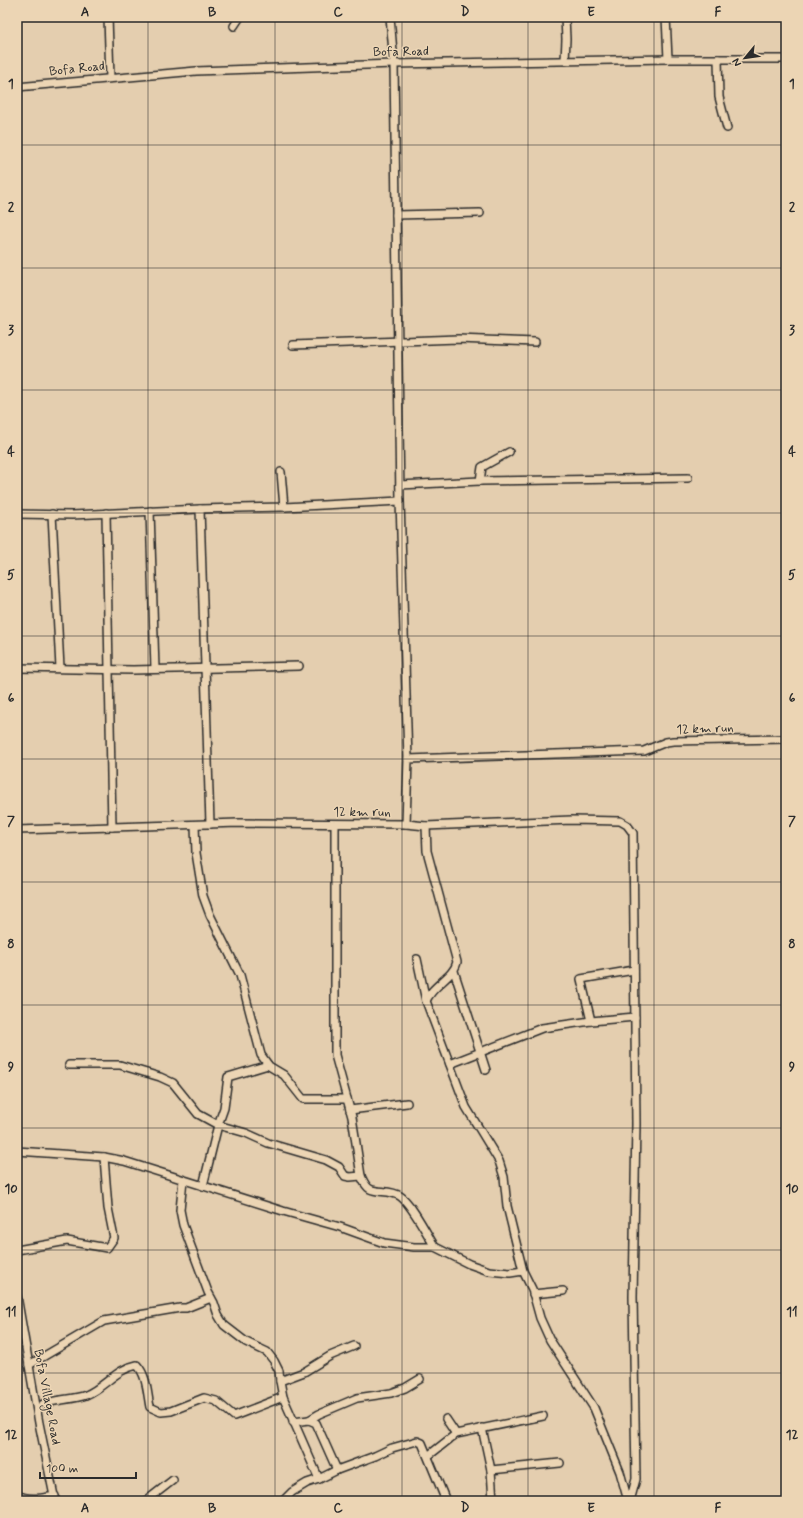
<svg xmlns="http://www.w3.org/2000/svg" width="803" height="1518" viewBox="0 0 803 1518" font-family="Mynerve,sans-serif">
	<rect width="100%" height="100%" fill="#e4ceaf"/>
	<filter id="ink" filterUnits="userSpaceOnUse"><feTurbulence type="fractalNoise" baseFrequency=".025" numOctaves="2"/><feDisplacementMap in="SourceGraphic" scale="8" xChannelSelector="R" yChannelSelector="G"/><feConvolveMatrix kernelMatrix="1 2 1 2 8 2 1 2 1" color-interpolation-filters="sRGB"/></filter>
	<g filter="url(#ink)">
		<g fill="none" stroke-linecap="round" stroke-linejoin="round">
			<defs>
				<g id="street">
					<path d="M108,17L110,78"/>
					<path d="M390,17L394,64L400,501L408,759"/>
					<path d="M565,17L566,39L565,61"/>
					<path d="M666,17L668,59"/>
					<path d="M234,26L240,17"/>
					<path d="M718,59L719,97L727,128"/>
					<path d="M17,87L196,71L394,64L668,59H786"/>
					<path d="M396,215L480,213"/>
					<path d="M293,345L458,339L535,342"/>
					<path d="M281,472L284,507"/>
					<path d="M480,481L688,478"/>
					<path d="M400,485L480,481L482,467L509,452"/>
					<path d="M200,509L210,824"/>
					<path d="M150,511L155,669"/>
					<path d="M106,513L112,827"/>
					<path d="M17,514L72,515L200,509L284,507L400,501"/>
					<path d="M52,514L60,668"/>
					<path d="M17,668L133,670L299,666"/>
					<path d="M335,824V1055L352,1117L361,1176C363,1180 365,1186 370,1189C377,1193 391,1190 400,1196C411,1203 427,1234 435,1247"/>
					<path d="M406,824L426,826L572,820L620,821L627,825L633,833L636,1124L633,1297L636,1479L630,1501"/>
					<path d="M195,825L196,853L203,896L210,915L240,975L261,1055L269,1066L284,1075L303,1099H347"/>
					<path d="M426,826L427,851L457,962C454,977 432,985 426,1001L466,1107L499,1161L504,1177L507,1206L523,1271"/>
					<path d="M17,830L239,823L406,824L408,759L644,751L666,742L673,741L786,739"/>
					<path d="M417,959L426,1001"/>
					<path d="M454,971L486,1070"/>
					<path d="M591,1021L581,979L634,970"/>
					<path d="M450,1064L542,1028L591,1021L635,1017"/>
					<path d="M69,1065H120L160,1077L173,1083L198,1114L218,1125L246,1133L268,1143L326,1160L339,1167L345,1176L350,1177L361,1176"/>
					<path d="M350,1110L407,1103"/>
					<path d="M17,1151L104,1157L124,1161L283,1211L340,1227L384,1243L414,1247H435L469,1264L489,1271L510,1273L523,1271L532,1289L540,1318L550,1340L594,1408L620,1472L628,1501"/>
					<path d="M183,1180L180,1210L183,1225L208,1292L214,1303L218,1315L224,1325L246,1342L267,1352L274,1361L279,1371L280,1381"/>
					<path d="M203,1186L218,1125L224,1108L228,1077L268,1065"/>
					<path d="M17,1250L67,1241L107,1248L114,1238L108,1208L104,1157"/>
					<path d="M533,1294L563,1291"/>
					<path d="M17,1296L39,1423L55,1501"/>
					<path d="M29,1365L104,1321L180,1308H186L211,1298"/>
					<path d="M43,1404C57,1399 72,1400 86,1395C105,1387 116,1369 137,1365C147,1376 147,1392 150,1407L161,1412L171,1411L204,1398L216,1401L234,1416L283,1397"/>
					<path d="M446,1419L456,1434"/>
					<path d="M309,1420L319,1414L357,1398L391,1393L405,1388L420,1379"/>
					<path d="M293,1422L309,1420L316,1423L337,1470"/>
					<path d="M482,1428L491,1470L493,1501"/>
					<path d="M428,1456L456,1434L543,1416"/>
					<path d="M491,1470L560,1463"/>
					<path d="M319,1479L283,1397L280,1381L304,1372L330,1356L354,1346"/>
					<path d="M17,1495C29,1501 42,1498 55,1496"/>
					<path d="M146,1501L173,1480"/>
					<path d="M283,1501L292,1492L307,1483L319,1479L337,1470L375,1456L392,1448L417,1441L422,1443L446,1501"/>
				</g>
			</defs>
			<use href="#street" stroke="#2b2b2b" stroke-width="10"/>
			<use href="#street" stroke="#ecd5b4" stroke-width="7"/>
		</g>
	</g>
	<path fill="none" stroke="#2b2b2b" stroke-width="1" stroke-opacity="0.55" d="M148,17V1501M275,17V1501M402,17V1501M528,17V1501M654,17V1501M17,145H786M17,268H786M17,390H786M17,513H786M17,636H786M17,759H786M17,882H786M17,1005H786M17,1128H786M17,1250H786M17,1373H786"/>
	<g text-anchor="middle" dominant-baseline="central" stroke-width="3" stroke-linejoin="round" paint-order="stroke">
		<g font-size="13" fill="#2b2b2b" stroke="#ecd5b4">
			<text transform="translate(401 52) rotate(-1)">Bofa Road</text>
			<text transform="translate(77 69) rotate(-6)">Bofa Road</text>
			<text transform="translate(705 729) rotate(-2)">12 km run</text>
			<text x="362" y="812">12 km run</text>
			<text transform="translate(47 1397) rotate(79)">Bofa Village Road</text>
		</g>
	</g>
	<rect width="803" height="1518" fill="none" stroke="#ecd5b4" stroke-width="44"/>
	<g transform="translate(745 58) rotate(241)" stroke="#ecd5b4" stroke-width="3" paint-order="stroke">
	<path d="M0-3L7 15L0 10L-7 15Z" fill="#2b2b2b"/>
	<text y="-6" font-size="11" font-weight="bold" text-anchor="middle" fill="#2b2b2b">N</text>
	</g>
	<path d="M40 1472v6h96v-6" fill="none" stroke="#2b2b2b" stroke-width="2"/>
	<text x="46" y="1472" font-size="12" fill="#2b2b2b" stroke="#ecd5b4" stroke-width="3" paint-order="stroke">100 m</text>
	<rect x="22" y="22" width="759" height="1474" fill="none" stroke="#2b2b2b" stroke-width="1.5"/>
	<g font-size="13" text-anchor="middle" font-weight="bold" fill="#2b2b2b">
		<text x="85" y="16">A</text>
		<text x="212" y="16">B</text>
		<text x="338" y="16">C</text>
		<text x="465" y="16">D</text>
		<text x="591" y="16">E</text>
		<text x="718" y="16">F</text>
		<text x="11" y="88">1</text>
		<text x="792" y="88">1</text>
		<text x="11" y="211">2</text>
		<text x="792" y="211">2</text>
		<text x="11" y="334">3</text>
		<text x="792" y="334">3</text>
		<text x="11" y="456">4</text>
		<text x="792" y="456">4</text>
		<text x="11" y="579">5</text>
		<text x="792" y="579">5</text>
		<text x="11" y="702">6</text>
		<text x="792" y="702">6</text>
		<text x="11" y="825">7</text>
		<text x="792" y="825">7</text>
		<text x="11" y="948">8</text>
		<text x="792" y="948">8</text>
		<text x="11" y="1071">9</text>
		<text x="792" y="1071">9</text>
		<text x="11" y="1193">10</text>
		<text x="792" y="1193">10</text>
		<text x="11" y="1316">11</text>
		<text x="792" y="1316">11</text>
		<text x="11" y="1439">12</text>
		<text x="792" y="1439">12</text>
		<text x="85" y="1512">A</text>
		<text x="212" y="1512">B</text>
		<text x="338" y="1512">C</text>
		<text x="465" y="1512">D</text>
		<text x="591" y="1512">E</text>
		<text x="718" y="1512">F</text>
	</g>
</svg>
